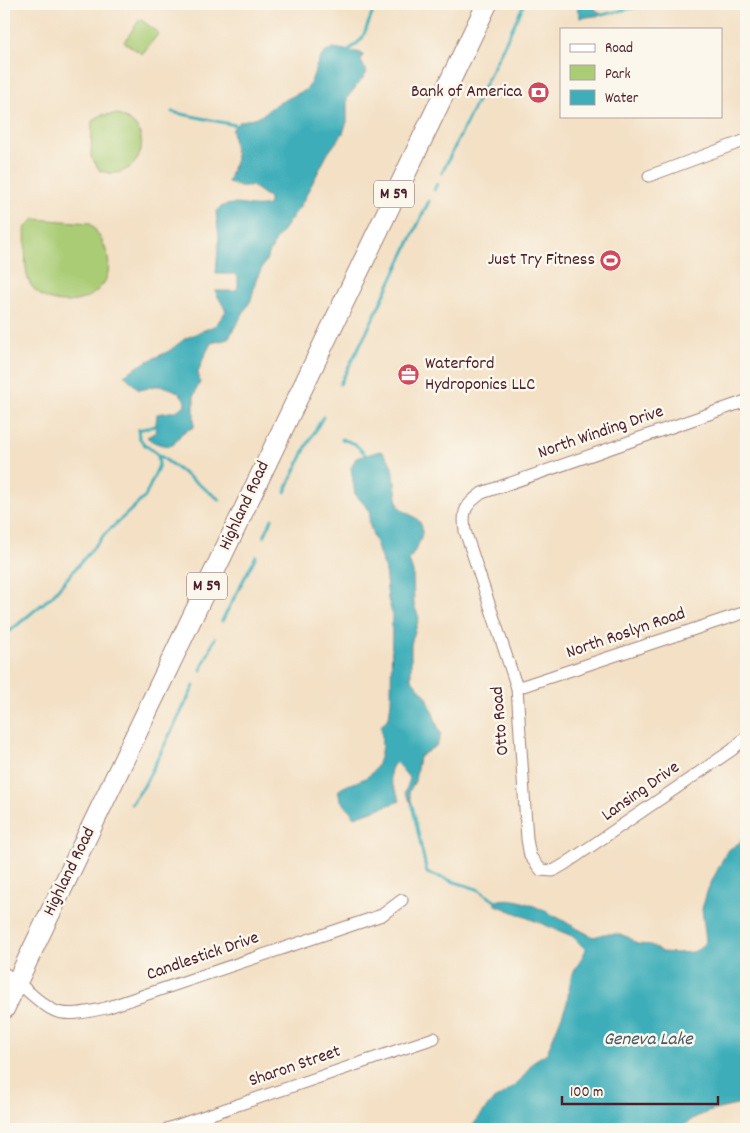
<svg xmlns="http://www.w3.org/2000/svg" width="750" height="1133" viewBox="0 0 750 1133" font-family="Dekko,sans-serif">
	<rect width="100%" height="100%" fill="#fbf7ec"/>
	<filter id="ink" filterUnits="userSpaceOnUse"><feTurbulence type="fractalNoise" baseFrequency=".02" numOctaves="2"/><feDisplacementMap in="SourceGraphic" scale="10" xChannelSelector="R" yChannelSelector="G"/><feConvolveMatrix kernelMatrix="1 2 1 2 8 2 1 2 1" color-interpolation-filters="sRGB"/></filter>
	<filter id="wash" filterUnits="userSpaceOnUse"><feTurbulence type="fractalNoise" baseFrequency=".0096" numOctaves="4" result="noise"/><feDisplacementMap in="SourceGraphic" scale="20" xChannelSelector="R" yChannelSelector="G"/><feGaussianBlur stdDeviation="1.12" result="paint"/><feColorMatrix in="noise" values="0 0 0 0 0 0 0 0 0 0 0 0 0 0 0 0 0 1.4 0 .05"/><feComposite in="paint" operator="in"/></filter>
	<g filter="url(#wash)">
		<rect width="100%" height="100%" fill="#f3e0c5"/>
		<g fill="#a9cc75" stroke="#7a7650">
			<path d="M140,19L159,33L142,54L124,42Z"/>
			<path d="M117,114C122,117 130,120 134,124C150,142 139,170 116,173C111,174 105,172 100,171L91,157L92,121L101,115Z"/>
			<path d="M34,219L90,223C151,298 45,326 28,279C24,267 26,242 25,228Z"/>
		</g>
		<g fill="#3eaeb9" stroke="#446672">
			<path d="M576,4H590L602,15L580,18Z"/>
			<path d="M334,48L361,53L363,55L361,61L367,73L347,98V122L343,133L328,153L301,205L276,240L256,280L251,300L228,339L211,343L203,359L198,372L200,382L194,395V427L182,433L173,445C165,447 152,443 147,437L155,433L157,414L176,411L185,405C186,393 168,386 158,386C151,385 145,391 138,389L124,375L144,363L169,351L186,338L216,325L226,311L215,291H234L238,288V277L235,274H216L219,237L216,212C228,195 254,212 269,204V198L252,186H238L228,182L236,159L232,130L239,122L261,116L275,105L307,89C316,76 315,53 334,48Z"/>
			<path d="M380,451C397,460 394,490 399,507C405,513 414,515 419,521C428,532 415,551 409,560L413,572L414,605L419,618L411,644V679L427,697L441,735L437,745L419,757L415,781L409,792L412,804L405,793L410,779L396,762C382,776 397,789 400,801L355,817L340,799L338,791C344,785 355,783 363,779C383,771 383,744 381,726L389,717L391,702L392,613L388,599L385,570L369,523L370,511L355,494L351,468L356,458Z"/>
			<path d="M746,833V1103C726,1108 694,1111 682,1129H470L491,1102L511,1089L523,1077L534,1061L547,1053L567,1003L571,977L586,950L572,936L496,905L494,902C520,889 570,927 594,937L603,934H617L628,937L637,944L651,945L662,952L676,953L693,952L699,949L706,941L702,909L708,889L727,851L739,843Z"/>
		</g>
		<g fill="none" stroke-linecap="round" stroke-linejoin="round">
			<g stroke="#3eaeb9" stroke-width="3">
				<path d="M602,15L650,4"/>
				<path d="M348,51L362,39L376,4"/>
				<path d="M172,112L235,125"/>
				<path d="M442,173L524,4"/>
				<path d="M434,190L437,184"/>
				<path d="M340,384L370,325L429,201"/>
				<path d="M155,426L138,430L139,437L144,444L220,500"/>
				<path d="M342,439L355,444L365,454"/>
				<path d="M285,492L306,447L323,417"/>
				<path d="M264,537L272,519"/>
				<path d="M222,621L256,556"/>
				<path d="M4,636L52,596L106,533L145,497L159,465L158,456"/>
				<path d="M201,670L215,638"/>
				<path d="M131,804L144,786L194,686"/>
				<path d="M412,805L427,873L477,889L495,901"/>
			</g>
		</g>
	</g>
	<g filter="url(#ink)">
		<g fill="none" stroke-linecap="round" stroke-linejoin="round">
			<defs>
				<g id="minor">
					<path d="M649,176L746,140"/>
					<path d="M746,401L482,493C465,505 462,511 465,531L517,688L527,839L530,856L541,870L553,871L565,864L732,750L746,737"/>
					<path d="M517,688L746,612"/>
					<path d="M4,973C23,983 35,1002 55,1011C69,1017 91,1011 106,1008L382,915L402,900"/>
					<path d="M167,1129L434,1038"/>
				</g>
				<path id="trunk" d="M4,1009L487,4"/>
			</defs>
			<use href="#minor" stroke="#9e8078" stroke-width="13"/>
			<use href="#trunk" stroke="#9e8078" stroke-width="22"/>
			<use href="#minor" stroke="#fff" stroke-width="11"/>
			<use href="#trunk" stroke="#fff" stroke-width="20"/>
		</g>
	</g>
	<defs>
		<symbol id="bank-disc" viewBox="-11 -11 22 22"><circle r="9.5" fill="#d1495b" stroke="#fbf7ec"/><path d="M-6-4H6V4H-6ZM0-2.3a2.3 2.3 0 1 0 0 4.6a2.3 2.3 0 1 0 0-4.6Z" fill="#fff"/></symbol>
		<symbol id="stadium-disc" viewBox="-11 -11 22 22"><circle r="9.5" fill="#d1495b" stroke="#fbf7ec"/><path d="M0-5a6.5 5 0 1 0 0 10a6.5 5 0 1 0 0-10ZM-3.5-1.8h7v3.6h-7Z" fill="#fff"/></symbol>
		<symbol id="office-disc" viewBox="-11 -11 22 22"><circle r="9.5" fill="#d1495b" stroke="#fbf7ec"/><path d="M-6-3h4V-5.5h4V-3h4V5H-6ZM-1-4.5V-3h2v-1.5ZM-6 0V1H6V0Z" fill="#fff"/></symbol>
	</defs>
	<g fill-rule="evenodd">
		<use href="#bank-disc" x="526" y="80" width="25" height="25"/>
		<use href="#stadium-disc" x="598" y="248" width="25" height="25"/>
		<use href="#office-disc" x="396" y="362" width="25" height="25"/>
	</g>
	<g text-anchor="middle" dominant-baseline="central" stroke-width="5" stroke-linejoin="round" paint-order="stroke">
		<g fill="#fbf7ec" stroke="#7f6065" stroke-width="1">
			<rect x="374" y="180.5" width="40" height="27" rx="4"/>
			<rect x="187" y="572.5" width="40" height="27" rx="4"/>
		</g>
		<g font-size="16" font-weight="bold" fill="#4a1f2b">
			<text x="394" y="194">M 59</text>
			<text x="207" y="586">M 59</text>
		</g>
		<g font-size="18" fill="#4a1f2b" stroke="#fbf7ec" text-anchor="end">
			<text x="522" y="92">Bank of America</text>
			<text x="595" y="260">Just Try Fitness</text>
			<text x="425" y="364" text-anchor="start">Waterford<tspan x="425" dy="21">Hydroponics LLC</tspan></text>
		</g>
		<g font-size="18" fill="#4a1f2b" stroke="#fbf7ec">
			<text transform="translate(601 433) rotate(-19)">North Winding Drive</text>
			<text transform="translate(245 506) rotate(-65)">Highland Road</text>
			<text transform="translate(626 634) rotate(-19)">North Roslyn Road</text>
			<text transform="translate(501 721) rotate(-95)">Otto Road</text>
			<text transform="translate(641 792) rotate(-35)">Lansing Drive</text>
			<text transform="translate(70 872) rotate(-64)">Highland Road</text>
			<text transform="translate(203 957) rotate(-19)">Candlestick Drive</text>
			<text transform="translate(295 1067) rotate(-19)">Sharon Street</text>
		</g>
		<g font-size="19" font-style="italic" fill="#455864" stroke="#fbf7ec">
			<text x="648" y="1040">Geneva Lake</text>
		</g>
	</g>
	<rect width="750" height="1133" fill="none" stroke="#fbf7ec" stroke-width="20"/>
	<rect x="560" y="28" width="162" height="90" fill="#fbf7ec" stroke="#b4a19f"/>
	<rect x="570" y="44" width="25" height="8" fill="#ffffff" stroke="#b4a19f"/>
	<text x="605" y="52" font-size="15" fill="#4a1f2b">Road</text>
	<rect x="570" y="65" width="25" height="15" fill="#a9cc75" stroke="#b4a19f"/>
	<text x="605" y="78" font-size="15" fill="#4a1f2b">Park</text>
	<rect x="570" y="90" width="25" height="15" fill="#3eaeb9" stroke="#b4a19f"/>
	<text x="605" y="102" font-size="15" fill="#4a1f2b">Water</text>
	<path d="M562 1096v8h156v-8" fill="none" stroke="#4a1f2b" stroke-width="2.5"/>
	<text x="570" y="1096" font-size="15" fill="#4a1f2b" stroke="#fbf7ec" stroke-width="4" paint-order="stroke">100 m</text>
</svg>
